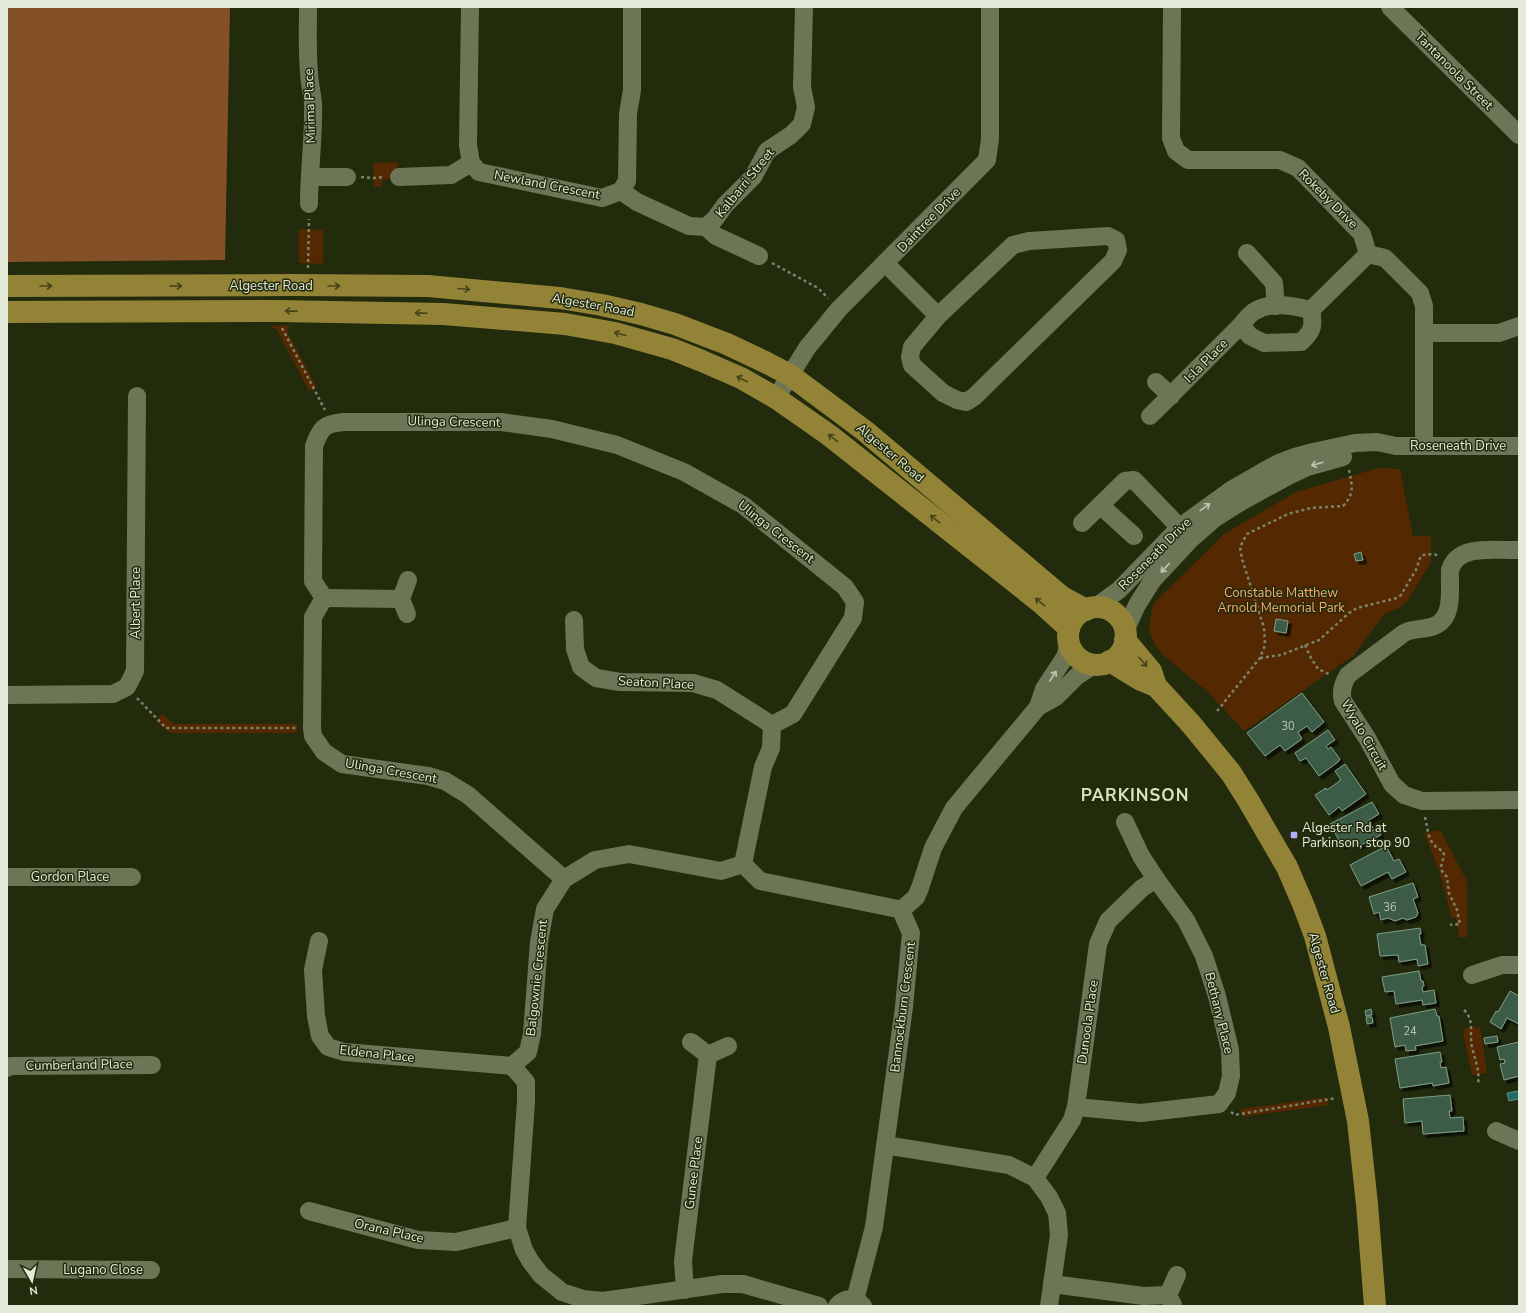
<svg xmlns="http://www.w3.org/2000/svg" width="1526" height="1313" viewBox="0 0 1526 1313" font-family="'Nunito Sans',sans-serif">
	<defs>
		<filter id="shadow"><feDropShadow dx="3.5" dy="3.5" stdDeviation="0" flood-color="#0009"/></filter>
	</defs>
	<rect width="100%" height="100%" fill="#232b0d"/>
	<g fill="#542800">
		<path d="M398,162L397,177L382,180L381,187L374,186L373,163Z"/>
		<path d="M299,229L323,230V264L299,263Z"/>
		<path d="M290,325L287,331L317,388L309,391L277,330L270,326Z"/>
		<path d="M1379,468L1400,469L1413,536H1431V562L1407,602L1397,609L1384,614L1353,656L1244,731L1207,691L1163,655L1156,646L1151,637L1149,627L1153,604L1224,534L1296,492Z"/>
		<path d="M162,714L174,724H297V733H170L156,721Z"/>
		<path d="M1440,830L1467,881V937H1459L1456,918H1452L1439,870L1424,833Z"/>
		<path d="M1480,1027L1487,1073L1472,1075L1463,1032L1466,1028Z"/>
		<path d="M1327,1097L1328,1105L1242,1117L1241,1109Z"/>
	</g>
	<path fill="#845027" d="M7,7H230L225,260L7,262Z"/>
	<path fill="#226b66" stroke="#5c9188" d="M1519,1091V1099L1509,1101L1507,1093Z"/>
	<g fill="#3c5b47" stroke="#7e9f89" filter="url(#shadow)">
		<path d="M1361,552L1363,560L1356,561L1354,554Z"/>
		<path d="M1276,619L1288,621L1286,633L1274,631Z"/>
		<path d="M1302,693L1324,722L1312,732L1307,726L1298,732L1302,739L1285,751L1280,745L1265,756L1247,733Z"/>
		<path d="M1328,730L1335,740L1326,746L1328,749L1331,747L1340,759L1338,762L1319,776L1306,758L1300,761L1295,753Z"/>
		<path d="M1345,764L1366,794L1342,811L1339,807L1329,815L1315,795L1326,788L1327,790L1341,780L1335,771Z"/>
		<path d="M1372,802L1379,814L1369,820L1373,828L1371,829L1372,831L1377,828L1381,835L1357,847L1354,840L1342,846L1330,824Z"/>
		<path d="M1386,846L1394,861L1399,859L1406,872L1392,879L1388,872L1361,886L1350,865Z"/>
		<path d="M1413,883L1418,897L1413,899L1418,913L1416,917L1407,920L1403,918L1395,921L1388,918L1381,920L1379,912L1374,914L1369,897Z"/>
		<path d="M1420,928L1421,934H1419L1421,945H1425L1428,964L1418,966L1417,959L1399,962L1398,955L1380,956L1377,934Z"/>
		<path d="M1419,971L1421,981H1423L1424,986L1422,987L1423,992L1434,990L1436,1003L1423,1005L1422,1000L1396,1004L1394,991L1385,992L1382,977Z"/>
		<path d="M1510,991L1519,996V1024L1507,1018L1501,1029L1490,1022L1496,1011L1498,1012Z"/>
		<path d="M1371,1009L1372,1015L1366,1016L1365,1011Z"/>
		<path d="M1435,1009L1437,1016H1439L1443,1041L1415,1046L1416,1050L1406,1051L1405,1045L1395,1047L1390,1018Z"/>
		<path d="M1366,1017H1372L1373,1023L1367,1024Z"/>
		<path d="M1497,1036L1498,1042L1485,1044L1484,1038Z"/>
		<path d="M1519,1042V1076L1504,1080L1500,1064L1505,1063L1504,1059L1500,1060L1497,1047Z"/>
		<path d="M1440,1052L1442,1062H1440L1441,1068L1446,1067L1449,1083L1433,1086L1432,1083L1400,1088L1395,1059Z"/>
		<path d="M1450,1095L1452,1111H1449L1450,1118L1463,1117L1464,1131L1423,1134L1422,1121L1405,1123L1403,1099Z"/>
	</g>
	<g fill="none" stroke-linecap="round" stroke-linejoin="round">
		<g stroke="#7c836b" stroke-width="2.5" stroke-dasharray="3 3" stroke-linecap="butt">
			<path d="M361,177L374,178L384,177"/>
			<path d="M772,263L818,288L828,298"/>
			<path d="M308,268L309,219"/>
			<path d="M282,328L325,410"/>
			<path d="M1305,645L1311,658L1318,669L1331,675"/>
			<path d="M1260,658L1281,655L1319,640L1349,613L1357,608L1397,598L1401,595L1417,568L1419,560L1422,555L1433,554L1440,556"/>
			<path d="M137,698L166,728H298"/>
			<path d="M1217,711L1260,658L1265,645L1264,628L1242,559L1240,547L1247,534L1288,514L1311,508L1343,506C1355,493 1352,486 1349,470"/>
			<path d="M1425,817C1428,831 1428,845 1443,851L1444,855L1441,867L1442,871L1447,877L1449,893L1457,910L1460,924L1450,925"/>
			<path d="M1464,1010C1475,1020 1469,1035 1472,1047C1475,1060 1480,1071 1478,1084"/>
			<path d="M1231,1112L1235,1115L1336,1098"/>
		</g>
		<g stroke="#6c7656" stroke-width="18">
			<path d="M308,7C308,29 307,50 309,72C309,82 312,92 313,103C314,137 309,170 309,204"/>
			<path d="M470,7L468,145L471,163L479,172L602,198L621,191L627,181L628,114L632,90V7"/>
			<path d="M1172,7L1171,138L1176,151L1188,160H1280L1298,168L1362,234L1368,254L1385,258L1420,293L1424,306V445"/>
			<path d="M1390,7L1519,135"/>
			<path d="M311,175L319,177H347"/>
			<path d="M399,177L451,175L471,163"/>
			<path d="M621,191L637,202L689,226L706,227L715,219L725,205L753,177L767,151L791,135L802,124L806,107L802,87L804,7"/>
			<path d="M706,227L716,236L759,256"/>
			<path d="M1247,253L1274,283L1276,306"/>
			<path d="M886,264L938,316L1013,245L1029,241L1108,236L1116,240L1118,250L1113,261L974,397L966,402L957,400L943,393L912,365L910,357L912,347L938,316"/>
			<path d="M1241,325L1250,336L1264,343L1301,342C1313,331 1314,326 1311,310"/>
			<path d="M1425,333H1499L1519,326"/>
			<path d="M1156,382L1171,396"/>
			<path d="M776,398L807,348L839,309L987,160L990,139V7"/>
			<path d="M1150,416L1241,325C1245,321 1249,314 1255,311C1271,301 1294,306 1311,310L1368,254"/>
			<path d="M1100,505L1134,536"/>
			<path d="M1082,523L1125,481L1134,480L1188,536"/>
			<path d="M1519,550C1497,551 1458,543 1450,570C1449,588 1455,618 1434,626C1424,630 1413,628 1404,633L1348,675C1343,683 1340,691 1343,701L1367,738L1392,784L1404,795L1422,801L1519,800"/>
			<path d="M324,598L401,599"/>
			<path d="M1094,608L1119,590L1180,527L1231,490L1264,471L1279,463L1295,457L1313,452L1355,443L1377,442L1396,446H1519"/>
			<path d="M407,614L401,599L408,580"/>
			<path d="M574,620L575,649L581,667L596,678L620,682L693,683L717,690L772,725"/>
			<path d="M1125,631L1137,605L1152,581L1191,539L1214,519L1239,503L1288,476L1307,467L1343,457"/>
			<path d="M7,695L113,694L127,687L135,671L137,396"/>
			<path d="M1038,707L1044,689L1065,657L1069,644"/>
			<path d="M7,877H132"/>
			<path d="M564,879L468,795L445,781L428,776L342,764L324,752L313,736L312,728L313,617L324,598L313,581L314,446C321,428 323,424 343,422H501L552,429L617,445L684,472L743,505L845,587L855,602L853,618L793,714L772,725L771,748L763,767L743,864"/>
			<path d="M319,941L313,970L316,1016L320,1036L328,1047L344,1052L512,1066"/>
			<path d="M1472,975L1502,965H1519"/>
			<path d="M691,1042L708,1055L728,1046"/>
			<path d="M7,1068L11,1066L152,1065"/>
			<path d="M1076,1107L1141,1113L1219,1104L1227,1093L1231,1076L1230,1050L1217,996L1204,956L1186,920L1156,879L1141,856L1125,822"/>
			<path d="M1496,1131L1519,1141"/>
			<path d="M885,1145L1009,1165L1035,1178L1049,1197L1057,1213L1059,1235L1049,1306"/>
			<path d="M1035,1178L1072,1120L1076,1107L1098,944L1108,921L1142,888L1156,879"/>
			<path d="M309,1211L418,1240L456,1242L517,1228"/>
			<path d="M7,1269L151,1270"/>
			<path d="M1052,1284L1144,1296L1168,1295"/>
			<path d="M685,1290L683,1261L708,1055"/>
			<path d="M855,1300L874,1227L904,1007L911,933L903,915V910L906,906L916,897L920,888L933,848L954,808L1038,707L1056,697L1077,676L1094,665"/>
			<path d="M1173,1305L1168,1295L1177,1275"/>
			<path d="M819,1306L743,1284H722L603,1301L583,1299L562,1292L541,1275L531,1262L524,1250L517,1228L526,1102V1082L512,1066L528,1052L532,1034L539,942L545,909L564,879L595,860L629,854L721,871L743,864L760,881L903,910"/>
			<path d="M837,1306C845,1297 855,1297 863,1306"/>
		</g>
		<g stroke="#938337" stroke-width="22">
			<path d="M7,286L293,285L428,286L560,298L602,305L641,314L675,324L727,344L765,362L790,375L865,431L1062,597L1086,610"/>
			<path d="M7,312L278,311L443,314L565,324L615,333L672,349L702,361L741,378L776,398L829,435L1040,602L1069,628"/>
			<circle cx="1097" cy="636" r="29"/>
			<path d="M1125,640L1151,671L1156,686L1191,724L1231,773L1248,800L1287,867L1303,904L1315,936L1339,1027L1358,1121L1367,1204L1375,1306"/>
			<path d="M1110,661L1141,680L1156,686"/>
		</g>
	</g>
	<defs><path id="oneway-shaft" d="M-6 0H5M1.5-3L5.5 0L1.5 3" fill="none" stroke-width="1.6" stroke-linecap="round" stroke-linejoin="round"/></defs>
	<g stroke="#45451a">
		<use href="#oneway-shaft" transform="translate(46 286)"/>
		<use href="#oneway-shaft" transform="translate(176 286)"/>
		<use href="#oneway-shaft" transform="translate(334 286)"/>
		<use href="#oneway-shaft" transform="translate(464 289) rotate(5)"/>
		<use href="#oneway-shaft" transform="translate(291 311) rotate(-179)"/>
		<use href="#oneway-shaft" transform="translate(421 313) rotate(-178)"/>
		<use href="#oneway-shaft" transform="translate(620 334) rotate(-165)"/>
		<use href="#oneway-shaft" transform="translate(742 379) rotate(-153)"/>
		<use href="#oneway-shaft" transform="translate(833 438) rotate(-142)"/>
		<use href="#oneway-shaft" transform="translate(935 519) rotate(-141)"/>
		<use href="#oneway-shaft" transform="translate(1040 602) rotate(-140)"/>
		<use href="#oneway-shaft" transform="translate(1143 662) rotate(49)"/>
	</g>
	<g stroke="#bfc7b1">
		<use href="#oneway-shaft" transform="translate(1317 464) rotate(163)"/>
		<use href="#oneway-shaft" transform="translate(1205 507) rotate(-36)"/>
		<use href="#oneway-shaft" transform="translate(1165 568) rotate(133)"/>
		<use href="#oneway-shaft" transform="translate(1053 676) rotate(-57)"/>
	</g>
	<rect fill="#b1adfa" stroke="#232b0d" stroke-width="1.5" x="1290" y="831" width="8" height="8" rx="2"/>
	<g text-anchor="middle" dominant-baseline="central" stroke-width="3" stroke-linejoin="round" paint-order="stroke">
		<g font-size="11" fill="#b9c6b4">
			<text x="1288" y="726">30</text>
			<text x="1390" y="907">36</text>
			<text x="1410" y="1031">24</text>
		</g>
		<g font-size="13" fill="#e3ead8" stroke="#232b0d">
			<text transform="translate(1454 71) rotate(45)">Tantanoola Street</text>
			<text transform="translate(310 106) rotate(-92)">Mirima Place</text>
			<text transform="translate(745 183) rotate(-51)">Kalbarri Street</text>
			<text transform="translate(547 185) rotate(11)">Newland Crescent</text>
			<text transform="translate(1328 199) rotate(45)">Rokeby Drive</text>
			<text transform="translate(929 220) rotate(-46)">Daintree Drive</text>
			<text x="271" y="286">Algester Road</text>
			<text transform="translate(593 305) rotate(10)">Algester Road</text>
			<text transform="translate(1206 361) rotate(-45)">Isla Place</text>
			<text transform="translate(454 422) rotate(1)">Ulinga Crescent</text>
			<text x="1458" y="446">Roseneath Drive</text>
			<text transform="translate(890 453) rotate(40)">Algester Road</text>
			<text transform="translate(776 532) rotate(38)">Ulinga Crescent</text>
			<text transform="translate(1155 554) rotate(-45)">Roseneath Drive</text>
			<text transform="translate(136 603) rotate(-90)">Albert Place</text>
			<text transform="translate(656 683) rotate(3)">Seaton Place</text>
			<text transform="translate(1364 735) rotate(60)">Wyalo Circuit</text>
			<text transform="translate(391 771) rotate(10)">Ulinga Crescent</text>
			<text x="70" y="877">Gordon Place</text>
			<text transform="translate(1324 973) rotate(74)">Algester Road</text>
			<text transform="translate(537 978) rotate(-84)">Balgownie Crescent</text>
			<text transform="translate(903 1007) rotate(-83)">Bannockburn Crescent</text>
			<text transform="translate(1219 1013) rotate(76)">Bethany Place</text>
			<text transform="translate(1088 1022) rotate(-82)">Dunoola Place</text>
			<text transform="translate(377 1054) rotate(6)">Eldena Place</text>
			<text transform="translate(79 1065) rotate(-1)">Cumberland Place</text>
			<text transform="translate(694 1173) rotate(-83)">Gunee Place</text>
			<text transform="translate(389 1231) rotate(13)">Orana Place</text>
			<text x="103" y="1270">Lugano Close</text>
		</g>
		<g font-size="13" fill="#f8ab6f" stroke="#232b0d">
			<text x="1281" y="593">Constable Matthew<tspan x="1281" dy="15">Arnold Memorial Park</tspan></text>
		</g>
		<g font-size="13" fill="#e3ead8" stroke="#232b0d" text-anchor="start">
			<text x="1302" y="828">Algester Rd at<tspan x="1302" dy="15">Parkinson, stop 90</tspan></text>
		</g>
		<g font-size="17" font-weight="bold" letter-spacing="1" fill="#d9e5c1" stroke="#232b0d">
			<text x="1135" y="795">PARKINSON</text>
		</g>
	</g>
	<rect width="1526" height="1313" fill="none" stroke="#e3ead8" stroke-width="16"/>
	<g transform="translate(32 1281) rotate(171)" stroke="#232b0d" stroke-width="3" paint-order="stroke">
	<path d="M0-3L7 15L0 10L-7 15Z" fill="#e3ead8"/>
	<text y="-6" font-size="11" font-weight="bold" text-anchor="middle" fill="#e3ead8">N</text>
	</g>
</svg>
